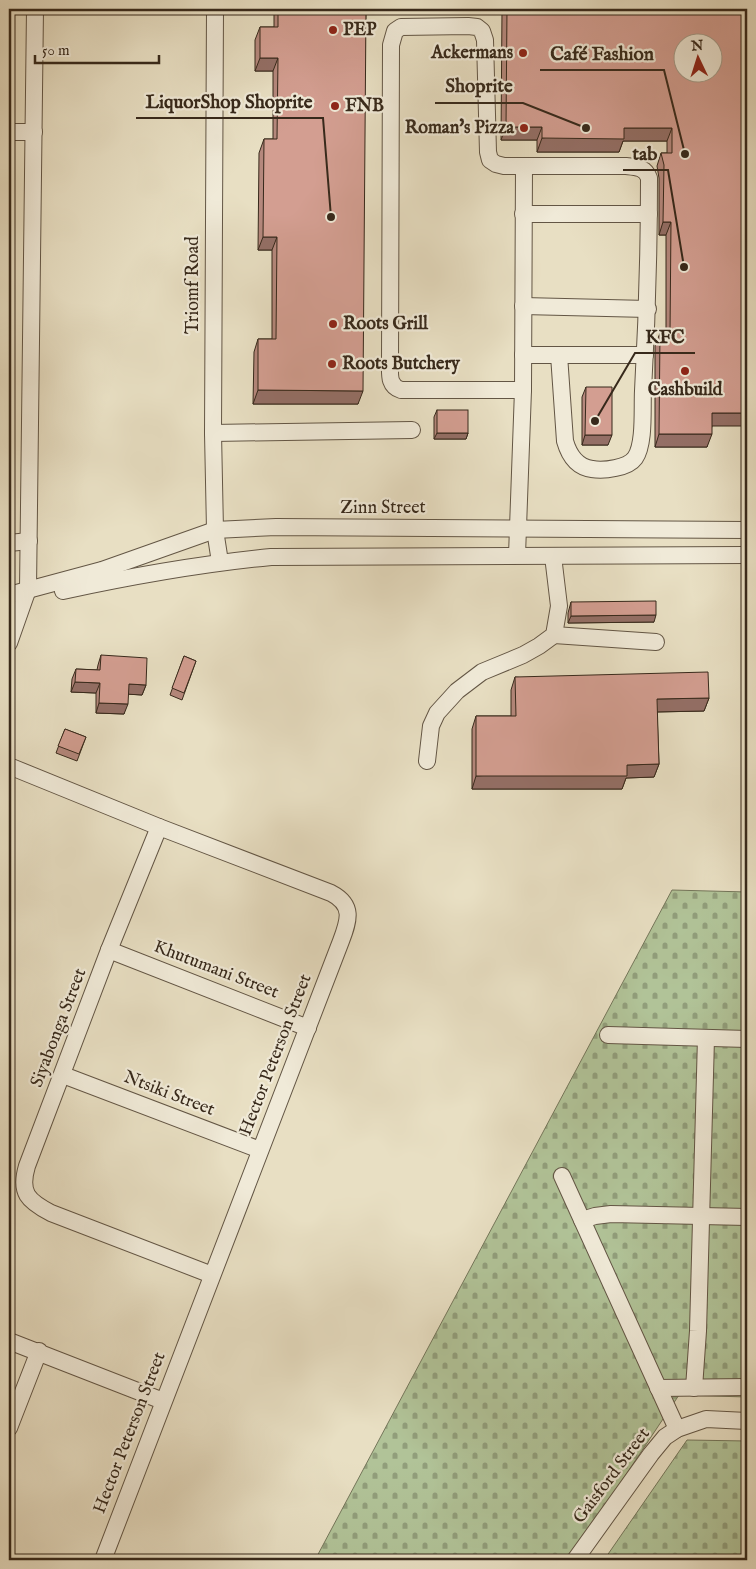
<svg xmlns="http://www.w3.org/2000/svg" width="756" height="1569" viewBox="0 0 756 1569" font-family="'IM FELL English',serif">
	<defs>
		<pattern id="cemetery-stones" width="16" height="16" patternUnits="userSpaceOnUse" patternTransform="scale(1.25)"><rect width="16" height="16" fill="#b1c398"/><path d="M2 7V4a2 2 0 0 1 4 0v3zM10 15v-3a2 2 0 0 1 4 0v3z" fill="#919e7b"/></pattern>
	</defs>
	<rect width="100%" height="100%" fill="#e8dfc3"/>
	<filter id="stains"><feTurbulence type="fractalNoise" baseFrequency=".004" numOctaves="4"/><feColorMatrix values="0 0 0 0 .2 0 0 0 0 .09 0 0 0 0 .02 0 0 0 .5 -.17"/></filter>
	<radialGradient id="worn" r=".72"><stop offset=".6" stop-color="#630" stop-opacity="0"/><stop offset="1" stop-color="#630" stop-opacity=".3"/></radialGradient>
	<g fill="url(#cemetery-stones)" stroke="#74765a">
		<path d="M672,890L747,892V1397L679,1395L569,1560H315Z"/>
		<path d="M687,1440L747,1441V1560H604Z"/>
	</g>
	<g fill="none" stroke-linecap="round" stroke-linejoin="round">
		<defs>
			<g id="minor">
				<path d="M215,9L213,433L215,530L220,562"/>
				<path d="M9,132H34"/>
				<path d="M523,214H649"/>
				<path d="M523,306L648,309"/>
				<path d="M523,355H645"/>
				<path d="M523,390H401C388,386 390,374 390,362L391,45L395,31L401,27L468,26L477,27L482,31L485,40L488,152L490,160L496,164L504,166H626C636,167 645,167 649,178C649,249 647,320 643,391C642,408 645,444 635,458C628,468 604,471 592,469C577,467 569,455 565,441L559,355"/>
				<path d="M213,433L412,430"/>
				<path d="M9,543L29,541"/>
				<path d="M517,555L523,390L524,167"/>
				<path d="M63,591C132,576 200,564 271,557L747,555"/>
				<path d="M9,595L102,570L215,530L276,527L747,530"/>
				<path d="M554,635L656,642"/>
				<path d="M9,643L28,589L35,9"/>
				<path d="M427,761L431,726L437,713L457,691L482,672L523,655L539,646L554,635L559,606L553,556"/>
				<path d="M9,766L159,827L331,893C354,905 349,920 341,941L103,1560"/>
				<path d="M159,827L109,950L27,1166C19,1193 28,1201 51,1213L212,1275"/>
				<path d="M109,950L308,1028"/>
				<path d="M608,1035L747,1039"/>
				<path d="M63,1075L260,1150"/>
				<path d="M562,1176L677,1429"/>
				<path d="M582,1220L595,1216L611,1214L747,1217"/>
				<path d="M9,1341L163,1401"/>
				<path d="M658,1388L747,1387"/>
				<path d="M694,1388L698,1331L706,1038"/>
				<path d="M9,1428L39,1351"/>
				<path d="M575,1560L651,1454L665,1437L677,1429L706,1419L747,1421"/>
			</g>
		</defs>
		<use href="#minor" stroke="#635645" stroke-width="18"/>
		<use href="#minor" stroke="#f0ead8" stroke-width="16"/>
	</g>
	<g fill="#b5887d" stroke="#37291b">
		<path d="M274,9H366L358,404H253L254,352L258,339H272V250H258L259,153L264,139H273V71H255V40L260,27H274Z"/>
		<path d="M502,9H747L712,426L707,447H655V346L660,333H666V235H659V178L657,166L661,153H667V141H623L619,152H537V140H501Z"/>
		<path d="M586,387L608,445H582V397Z"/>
		<path d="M437,410L468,433L466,439H434V417Z"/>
		<path d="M571,602L654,622L568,623V613Z"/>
		<path d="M101,655L146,685L142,695L128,694L124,714L96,713V693L71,692L72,679L76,669L97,670L98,665Z"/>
		<path d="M184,656L196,661L182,700L170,695Z"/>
		<path d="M515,677L709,698L704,711L657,712L659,764L654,777L626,778L622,789H472V729L476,716H511V690Z"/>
		<path d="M65,729L86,737L77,761L56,753Z"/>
	</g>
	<g fill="#946f66" stroke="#37291b">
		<path d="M260,58H278L273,71H255Z"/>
		<path d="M506,127H542L537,140H501Z"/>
		<path d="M624,128H672L667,141H623L619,152H537L542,138Z"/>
		<path d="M663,222H671L666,235H659Z"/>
		<path d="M263,237H277L272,250H258Z"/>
		<path d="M258,390L363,391L358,404H253Z"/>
		<path d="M712,413H747V426H708Z"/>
		<path d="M437,433H468L466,439H434Z"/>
		<path d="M659,434H712L707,447H655Z"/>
		<path d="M585,435H612L608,445H582Z"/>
		<path d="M656,615L654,622L568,623L571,616Z"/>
		<path d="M75,682L100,683L96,693L71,692Z"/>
		<path d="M129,684L146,685L142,695L125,694Z"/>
		<path d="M709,698L704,711L652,712L657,699Z"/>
		<path d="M99,703L128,704L124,714L96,713Z"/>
		<path d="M659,764L654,777L626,778L622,789H472L476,776L627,765Z"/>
	</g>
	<g fill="#d39e91" stroke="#37291b" fill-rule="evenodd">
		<path d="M278,9H366L363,391L258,390V339H276L277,237H263L264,139H277L278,58H260V27H278Z"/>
		<path d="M507,9H747V413H712V434H659L660,333H670L671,222H663L664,165L661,153H672V128H624V139L542,138V127H506ZM684,42H714V72H684Z"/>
		<path d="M586,387H612V435H585Z"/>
		<rect x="437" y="410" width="31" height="23"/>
		<path d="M656,601V615L571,616V602Z"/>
		<path d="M101,655L147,658L146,685L129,684L128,704L99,703L100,683L75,682L76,669L100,670Z"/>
		<path d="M184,656L196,661L184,693L172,688Z"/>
		<path d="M708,672L709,698L657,699L659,764L627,765V776H476V716H516L515,677Z"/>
		<path d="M65,729L86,737L79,754L58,746Z"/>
	</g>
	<g fill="#8f2418" stroke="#f0ead8" stroke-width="2">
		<circle cx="333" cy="30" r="5"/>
		<circle cx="523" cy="53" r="5"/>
		<circle cx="335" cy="106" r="5"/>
		<circle cx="524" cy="128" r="5"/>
		<circle cx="333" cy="324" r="5"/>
		<circle cx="332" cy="364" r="5"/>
		<circle cx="685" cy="371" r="5"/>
	</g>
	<g text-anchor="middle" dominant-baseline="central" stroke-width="4.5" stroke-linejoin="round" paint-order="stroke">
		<g font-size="18" font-weight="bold" fill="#37291b" stroke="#f0ead8" text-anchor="start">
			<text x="343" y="30">PEP</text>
			<text x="513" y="53" text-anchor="end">Ackermans</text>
			<text x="345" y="106">FNB</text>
			<text x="514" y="128" text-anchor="end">Roman's Pizza</text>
			<text x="343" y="324">Roots Grill</text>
			<text x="342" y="364">Roots Butchery</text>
			<text x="685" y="390" text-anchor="middle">Cashbuild</text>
		</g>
		<g font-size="18" fill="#37291b" stroke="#f0ead8">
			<text transform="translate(193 285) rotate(-90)">Triomf Road</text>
			<text x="383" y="508">Zinn Street</text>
			<text transform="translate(216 970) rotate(21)">Khutumani Street</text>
			<text transform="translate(59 1028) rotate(-69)">Siyabonga Street</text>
			<text transform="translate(276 1055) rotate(-69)">Hector Peterson Street</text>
			<text transform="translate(169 1094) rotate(21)">Ntsiki Street</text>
			<text transform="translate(130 1433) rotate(-69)">Hector Peterson Street</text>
			<text transform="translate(612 1476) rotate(-53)">Gaisford Street</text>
		</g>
	</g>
	<path fill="none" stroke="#37291b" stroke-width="2" d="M685 154L664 70H540M586 128L523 103H435M331 217L323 118H136M684 267L668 170H623M595 421L635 353H695"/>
	<g fill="#37291b" stroke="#f0ead8" stroke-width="2">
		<circle cx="685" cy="154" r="5"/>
		<circle cx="586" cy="128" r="5"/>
		<circle cx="331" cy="217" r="5"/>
		<circle cx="684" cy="267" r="5"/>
		<circle cx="595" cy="421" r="5"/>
	</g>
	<g font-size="19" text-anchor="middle" font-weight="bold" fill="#37291b" stroke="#f0ead8" stroke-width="4.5" stroke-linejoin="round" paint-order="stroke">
		<text x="602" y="60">Café Fashion</text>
		<text x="479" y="92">Shoprite</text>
		<text x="229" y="108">LiquorShop Shoprite</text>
		<text x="645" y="160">tab</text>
		<text x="665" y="343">KFC</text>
	</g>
	<rect width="756" height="1569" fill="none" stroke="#e8dfc3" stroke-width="30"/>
	<rect x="10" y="10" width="736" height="1549" fill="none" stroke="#37291b" stroke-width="2.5"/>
	<rect x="15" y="15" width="726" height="1539" fill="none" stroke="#37291b"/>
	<g transform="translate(698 58) rotate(356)"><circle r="24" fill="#f0ead8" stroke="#a69d8c"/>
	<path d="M0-4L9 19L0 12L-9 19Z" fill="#8f2418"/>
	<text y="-8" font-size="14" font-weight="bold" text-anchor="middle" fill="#37291b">N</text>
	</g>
	<path d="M35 55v8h124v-8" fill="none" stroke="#37291b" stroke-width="2.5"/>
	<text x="42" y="55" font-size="15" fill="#37291b" stroke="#f0ead8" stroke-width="4" paint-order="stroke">50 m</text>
	<rect width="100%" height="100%" filter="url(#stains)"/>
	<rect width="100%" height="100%" fill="url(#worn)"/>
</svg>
